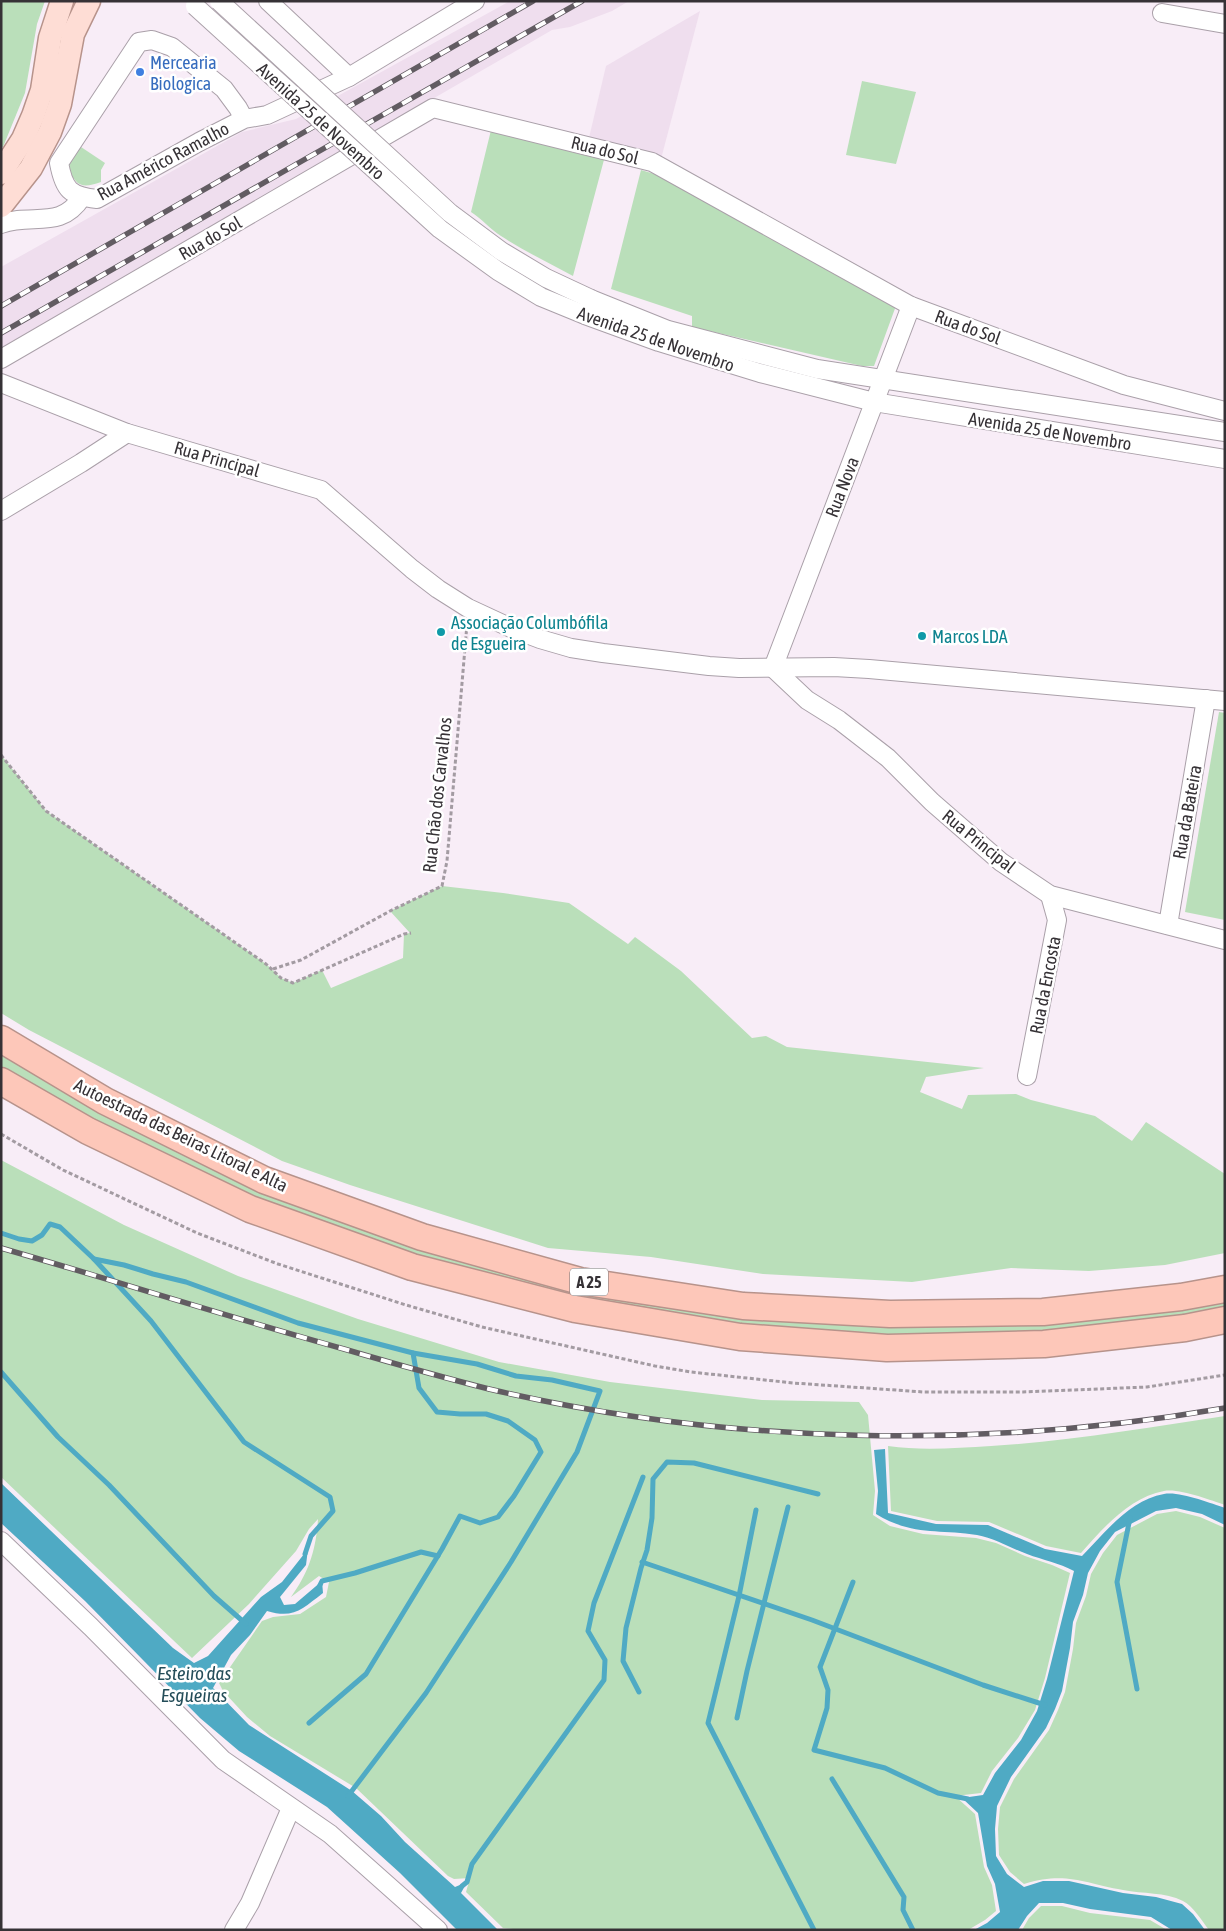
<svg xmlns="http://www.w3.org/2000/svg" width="1226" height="1931" viewBox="0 0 1226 1931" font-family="'Asap Condensed',sans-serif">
	<rect width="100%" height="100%" fill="#f8edf7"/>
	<g fill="#efdeee">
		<path d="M510,1H629L612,11L570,27L552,30L1,348V267L242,132L296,119Z"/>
		<path d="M700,11L661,159L588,142L606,66Z"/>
	</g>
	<g fill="#badfba">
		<path d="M1,1H45L37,24L25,93L3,147H1Z"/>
		<path d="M862,81L916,92L896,164L846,155Z"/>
		<path d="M492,126L605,156L573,276C549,263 524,251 501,236C490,229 482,219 471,212Z"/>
		<path d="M78,145L105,163L101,170V182C81,189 76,186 67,166Z"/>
		<path d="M641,170L678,181L897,303L874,366H862L692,327V316L611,289Z"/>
		<path d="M1219,712L1225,713V920L1185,912Z"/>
		<path d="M1,755L46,811L266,964L281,978L293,983L322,970L331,988L403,958L404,934L410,933L390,911L442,886L503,893L569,903L628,944L635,937L681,971L752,1038L766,1036L787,1047L984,1068L926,1077L920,1092L962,1109L968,1095L1016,1094L1031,1100L1095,1116L1132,1141L1146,1122L1225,1174V1253L1165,1265L1089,1271L1011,1268L912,1282L763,1274L651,1257L548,1248L350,1185L282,1161L29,1030L1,1013Z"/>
		<path d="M1,1054L159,1142L680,1308L1225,1300V1310L1135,1323L1039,1332L902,1335L768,1328L662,1315L473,1274L289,1212L218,1182L158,1153L1,1068Z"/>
		<path d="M1,1160L124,1225L238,1276L358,1319L499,1362L610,1382L762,1400L859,1402L868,1415L875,1491L873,1515L890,1526L923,1534L976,1538L996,1543L1025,1556L1052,1565L1070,1573L1045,1678L1035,1710L1018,1738L992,1771L981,1793L955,1796L975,1814L984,1867L992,1885L996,1911L985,1920L968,1930H524L503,1928L466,1892L470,1878L454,1879L448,1876L356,1788L270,1736L247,1717L223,1691L219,1683L262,1621L273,1617L300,1614L326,1597L329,1582L319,1576L291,1597C309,1572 316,1550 318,1519L309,1529L296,1551L249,1604L192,1658L1,1477Z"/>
		<path d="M1225,1416V1505C1210,1500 1179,1488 1164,1491C1130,1497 1102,1529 1081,1553L1046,1546L989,1522L937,1521L891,1511L888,1446C922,1451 956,1448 991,1446C1069,1441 1147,1428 1225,1416Z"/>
		<path d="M1176,1511L1200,1517L1225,1528V1930H1209C1202,1921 1194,1907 1183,1901C1165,1892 1143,1894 1123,1890C1083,1883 1066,1871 1024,1884L1010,1872L999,1855L998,1829L1000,1807L1014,1779L1049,1730L1058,1710L1065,1692L1073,1649L1076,1623L1086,1596L1091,1574L1103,1553L1117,1535L1157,1514Z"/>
		<path d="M1041,1906H1062L1090,1913L1150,1920L1167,1930H1022L1029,1918Z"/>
	</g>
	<g fill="#4faac4">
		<path d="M885,1449L888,1513L936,1524L988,1525L1045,1549L1082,1556C1105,1533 1129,1500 1164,1494C1179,1491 1210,1503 1225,1508V1525L1202,1514L1176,1508L1156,1511L1115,1532L1100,1551L1088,1573L1083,1595L1073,1622L1070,1648L1062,1691L1055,1709L1046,1728L1011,1777L997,1806L995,1829L996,1856L1007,1874L1024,1887L1043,1881H1069L1123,1893L1156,1897L1182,1904L1193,1914L1205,1930H1172L1151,1917L1090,1909L1063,1903H1039L1027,1916L1018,1930H974L987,1923L1000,1912L995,1884L987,1866L978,1813L962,1798L983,1795L995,1773L1021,1740L1037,1711L1047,1679L1074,1571C1059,1563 1043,1560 1027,1554C1010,1548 995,1538 977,1535C938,1529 912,1536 876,1514L878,1491L874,1450Z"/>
		<path d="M1,1483L173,1648L194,1663L208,1656L261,1597L282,1582L308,1549L306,1565L280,1597L284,1605L295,1604L322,1581L323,1593C302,1609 294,1619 267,1611L250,1635L231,1655L213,1688L249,1725L352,1791L381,1816L405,1842L455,1887L467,1882L461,1893L498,1930H457L400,1873L327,1807L239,1751L200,1718L85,1601L1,1523Z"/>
	</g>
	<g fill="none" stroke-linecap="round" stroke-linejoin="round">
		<g stroke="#4faac4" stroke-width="5">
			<path d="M1,1233L19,1239L32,1241L42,1235L50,1224L60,1227L94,1259L151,1321L244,1442L330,1497L333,1511L311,1536L305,1554"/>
			<path d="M94,1259L124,1265L153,1274L186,1282L298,1323L413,1353L419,1388L437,1412L460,1414H486L508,1421L535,1440L541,1452L514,1496L498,1517L480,1523L460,1516L442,1549L366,1674L309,1723"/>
			<path d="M1,1372L58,1437L109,1485L214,1596L246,1624"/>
			<path d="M756,1510L739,1596L708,1723L814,1930"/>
			<path d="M1130,1518L1117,1582L1137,1689"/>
			<path d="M642,1562L812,1620L983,1685L1045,1705"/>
			<path d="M853,1582L820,1667L828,1690L827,1708L814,1750L885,1768L938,1793L968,1799"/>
			<path d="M319,1587L322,1581L355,1573L421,1552L438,1556"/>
			<path d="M639,1692L623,1661L626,1628L641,1568L647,1550L652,1518L653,1479L667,1462L694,1463L818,1494"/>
			<path d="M737,1718L747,1671L788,1507"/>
			<path d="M832,1779L904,1897L903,1910L913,1930"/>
			<path d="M348,1796L426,1693L511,1562L577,1452L600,1391L552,1380L516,1376L477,1364L413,1353"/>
			<path d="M462,1886L467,1882L472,1864L604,1680L605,1660L588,1631L594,1603L643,1477"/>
		</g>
		<defs>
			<g id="minor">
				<path d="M268,1L349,77"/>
				<path d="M1162,13L1225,24"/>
				<path d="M244,119L238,108L224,89L172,47L152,40L139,42L59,163C64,190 70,196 97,199L199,142L244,119L267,115L349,77L475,1"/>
				<path d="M1,224C32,212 60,231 82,197"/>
				<path d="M591,299L668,330L817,369L1225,432"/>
				<path d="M585,315L659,342L760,373L874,402L1225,459"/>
				<path d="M1,359L433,108L652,162L911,306L1124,385L1225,411"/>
				<path d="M1,383L127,433L321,490L412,569L438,589L468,608L511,628L540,639L571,648L603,653L709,666L739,668L834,667L869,669L1225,701"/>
				<path d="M1,511L81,463L127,433"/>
				<path d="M773,668L807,700L839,720L888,758L932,802L1001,862L1050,895L1225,940"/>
				<path d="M773,668L911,306"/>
				<path d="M1168,925L1206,699"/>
				<path d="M1027,1076L1057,920L1050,895"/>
				<path d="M1,1541L91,1627L223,1760L330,1834L438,1930"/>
				<path d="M234,1930L250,1903L291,1808"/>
			</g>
			<g id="major">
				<path d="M1,173L23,139L33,116L42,90L50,38L62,1"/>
				<path d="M1,206L31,168L50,132L60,104L73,34L89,1"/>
			</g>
			<g id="highway">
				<path d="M1,1039L105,1101L264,1180L422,1237L580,1281L743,1306L890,1314L1043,1312L1181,1297L1225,1289"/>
				<path d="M1,1081L88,1131L250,1209L412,1267L575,1309L740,1337L887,1348L1044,1344L1185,1328L1225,1320"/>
			</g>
		</defs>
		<use href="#minor" stroke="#aaa0a9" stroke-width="20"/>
		<use href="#major" stroke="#b7938b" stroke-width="25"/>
		<use href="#highway" stroke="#b7938b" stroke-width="29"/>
		<g stroke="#a39ba2" stroke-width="3" stroke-dasharray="4 2.5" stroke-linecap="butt">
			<path d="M1,755L46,811L266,964L281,978L293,983L404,934L411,933"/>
			<path d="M273,969L301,960L390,911L442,886L447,861L467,624"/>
			<path d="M1,1134L63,1170L197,1233L278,1264L406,1305L482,1327L655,1366L691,1372L793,1383L924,1392H1023L1147,1387L1225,1375"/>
		</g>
		<use href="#minor" stroke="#fff" stroke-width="18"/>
		<use href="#major" stroke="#feddd5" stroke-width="22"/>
		<use href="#highway" stroke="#fdc7b9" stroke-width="26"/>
		<defs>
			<g id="rail">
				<path d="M1,306L533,1"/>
				<path d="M1,333L582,1"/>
				<path d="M1,1248C116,1281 229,1317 344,1349C392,1363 441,1377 489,1389C729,1445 983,1450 1225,1408"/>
			</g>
		</defs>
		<use href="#rail" stroke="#625c62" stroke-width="5.5"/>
		<use href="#rail" stroke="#fff" stroke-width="4" stroke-dasharray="11" stroke-linecap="butt"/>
		<defs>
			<g id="minor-bridge">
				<path d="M219,1L450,213L501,251L546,278L591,299"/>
				<path d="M195,6L440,229L498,271L541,297L585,315"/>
			</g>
		</defs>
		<use href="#minor-bridge" stroke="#aaa0a9" stroke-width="20" stroke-linecap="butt"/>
		<use href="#minor-bridge" stroke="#fff" stroke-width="18"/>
	</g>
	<circle fill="#3f7fe0" stroke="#fff" stroke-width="2" cx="140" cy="72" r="5"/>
	<g fill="#0f9aa8" stroke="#fff" stroke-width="2">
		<circle cx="441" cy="632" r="5"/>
		<circle cx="922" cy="636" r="5"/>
	</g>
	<g text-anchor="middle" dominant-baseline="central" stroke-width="5" stroke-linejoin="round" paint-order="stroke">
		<rect fill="#fff" stroke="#727072" stroke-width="1" x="570" y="1268.5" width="38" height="27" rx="4"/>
		<g font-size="16" font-weight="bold" fill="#363236">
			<text x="589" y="1282">A 25</text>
		</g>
		<g font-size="18" fill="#366cbe" stroke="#fff" text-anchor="start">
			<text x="150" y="62">Mercearia<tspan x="150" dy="21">Biologica</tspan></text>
		</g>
		<g font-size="18" fill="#363236" stroke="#fff">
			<text transform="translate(321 121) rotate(42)">Avenida 25 de Novembro</text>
			<text transform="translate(605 150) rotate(14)">Rua do Sol</text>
			<text transform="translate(163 161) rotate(-28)">Rua Américo Ramalho</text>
			<text transform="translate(210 238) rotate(-30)">Rua do Sol</text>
			<text transform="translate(968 327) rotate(20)">Rua do Sol</text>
			<text transform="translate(656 339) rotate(19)">Avenida 25 de Novembro</text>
			<text transform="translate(1050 431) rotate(9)">Avenida 25 de Novembro</text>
			<text transform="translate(217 459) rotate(16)">Rua Principal</text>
			<text transform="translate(842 487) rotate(-69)">Rua Nova</text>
			<text transform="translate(437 795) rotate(-84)">Rua Chão dos Carvalhos</text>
			<text transform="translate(1187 812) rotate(-80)">Rua da Bateira</text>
			<text transform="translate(979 841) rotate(39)">Rua Principal</text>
			<text transform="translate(1045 985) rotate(-79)">Rua da Encosta</text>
			<text transform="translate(181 1135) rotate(26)">Autoestrada das Beiras Litoral e Alta</text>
		</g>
		<g font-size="18" fill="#0d838f" stroke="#fff" text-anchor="start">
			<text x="451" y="622">Associação Columbófila<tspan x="451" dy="21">de Esgueira</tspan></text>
			<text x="932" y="636">Marcos LDA</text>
		</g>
		<g font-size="19" font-style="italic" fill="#244d59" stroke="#fff">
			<text x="194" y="1673">Esteiro das<tspan x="194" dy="22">Esgueiras</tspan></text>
		</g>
	</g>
	<rect width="1226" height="1931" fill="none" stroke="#363236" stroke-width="5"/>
</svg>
